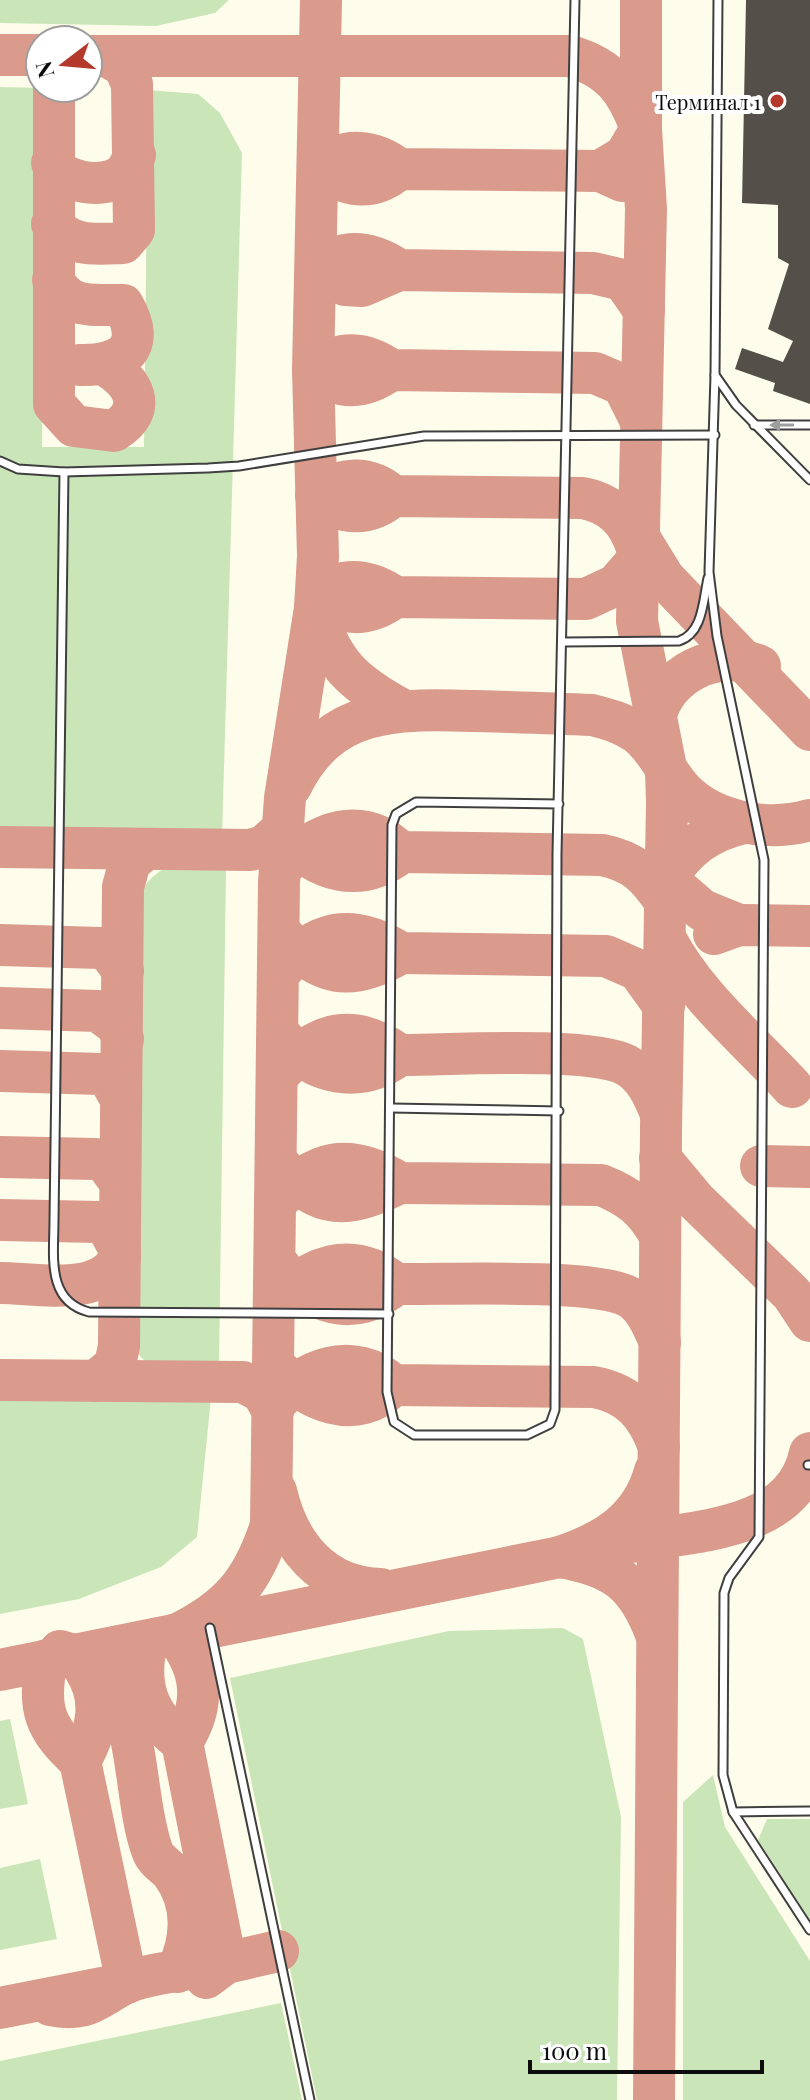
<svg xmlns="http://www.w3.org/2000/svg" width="810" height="2100" viewBox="0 0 810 2100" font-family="'Playfair Display',serif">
	<rect width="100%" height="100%" fill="#fefdec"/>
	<g fill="#cae6b8">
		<path d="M0,0H229L215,13L156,26L0,23Z"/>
		<path d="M0,87L45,88L42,447H144L148,90L198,94L220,113L242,153L222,836H0Z"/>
		<path d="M168,866H217L226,869L219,1364C197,1382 154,1377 137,1352C133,1345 131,1335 129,1327L135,913C139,889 147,879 168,866Z"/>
		<path d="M211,1398L197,1537L161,1567L79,1599L0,1614V1399Z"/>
		<path d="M563,1628L583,1639L621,1817L617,2100H317L230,1678L449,1631Z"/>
		<path d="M10,1719L28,1804L0,1809V1721Z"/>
		<path d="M713,1775L725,1827L810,1961V2100H683V1802Z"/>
		<path d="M767,1819H810V1920L758,1840Z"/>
		<path d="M40,1859L57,1939L0,1950V1868Z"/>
		<path d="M281,2003L302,2100H0V2061Z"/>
	</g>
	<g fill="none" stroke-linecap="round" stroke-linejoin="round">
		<g stroke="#da9a8c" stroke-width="42">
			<path d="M641,0V129L646,209L637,621L666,768L667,804L661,1129L654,2100"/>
			<path d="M0,55H40"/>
			<path d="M88,56H570C611,68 627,90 641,129L625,156L600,171"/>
			<path d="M54,88V404L74,426L114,431C149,410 134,381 105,365"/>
			<path d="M52,163C61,183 103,189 121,176C128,171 131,162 135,155"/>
			<path d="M399,169C373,192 347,187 320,169C343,145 375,150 399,169L600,171L622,181"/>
			<path d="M52,224C71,248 96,244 123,243L134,230L132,84L124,66L106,56"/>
			<path d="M399,270C371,251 345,247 317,268L329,278L345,285L362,286L399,270L593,273L623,280L644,310"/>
			<path d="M53,280C71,311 91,304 123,305C148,348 122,366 80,365"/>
			<path d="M391,370C364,351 341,350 313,369C339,391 364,390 391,370L595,373L623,385L641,421"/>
			<path d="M393,496C368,474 342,477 316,495C341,515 368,518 393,496L583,498C612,504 628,520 637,548"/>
			<path d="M637,534L664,578L810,730"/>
			<path d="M395,597C368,578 344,576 316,595C339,618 369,617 395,597L586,599L616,585L636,562"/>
			<path d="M315,608C331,663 353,683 401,709"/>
			<path d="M655,719C664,674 717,648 760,666"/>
			<path d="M291,786C330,706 397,709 475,711C514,712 553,713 592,715C608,719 623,723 637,733C657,748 666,773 683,791C714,823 769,832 810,820"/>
			<path d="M282,834C317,871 359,886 402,852"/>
			<path d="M0,847L250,850L264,846L282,830"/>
			<path d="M280,869C306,842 342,819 381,837C388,841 395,848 402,852L602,855C634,861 648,876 666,903"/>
			<path d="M739,925L702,910L666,879C686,848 708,831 744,823"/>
			<path d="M281,933C318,977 351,983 401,953"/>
			<path d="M714,934L739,925L810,926"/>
			<path d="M665,938C696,997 748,1039 792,1087"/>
			<path d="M0,945L100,948L110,953L123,971"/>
			<path d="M278,974C316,930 351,921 401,953L606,956L638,970L664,1006"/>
			<path d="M0,1008L98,1011L117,1025L123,1039"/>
			<path d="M282,1037C312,1075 360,1085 400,1055"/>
			<path d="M0,1071L101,1074L109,1078L121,1099"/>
			<path d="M277,1077C313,1033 351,1020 400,1055C448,1055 589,1046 626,1065C645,1075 654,1096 661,1114"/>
			<path d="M0,1157L96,1159L106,1163L120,1182"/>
			<path d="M660,1158L695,1200L792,1294L810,1321"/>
			<path d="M279,1164C318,1212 349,1208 400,1183"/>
			<path d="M761,1166L810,1167"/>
			<path d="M275,1204C314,1159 349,1151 400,1183L601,1185C629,1196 646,1209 660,1236"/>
			<path d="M0,1220L99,1222L108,1228L120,1250"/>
			<path d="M277,1263C308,1303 354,1321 396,1284"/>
			<path d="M0,1283C37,1283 101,1298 120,1258"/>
			<path d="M274,1304C309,1266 351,1248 396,1284C444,1285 595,1278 629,1297C645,1306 653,1326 660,1342"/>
			<path d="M277,1368C306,1400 357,1424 393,1385"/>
			<path d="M0,1380L243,1382L262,1392L273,1411"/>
			<path d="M96,1381L115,1365L119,1346L123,887L130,862L146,849"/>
			<path d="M273,1407C301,1368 354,1349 393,1385L594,1387C630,1394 647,1414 659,1447"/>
			<path d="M276,1491C288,1544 322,1588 381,1589"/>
			<path d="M631,1542C694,1531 794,1531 810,1453"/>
			<path d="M560,1557C614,1566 637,1583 656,1634"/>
			<path d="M175,1635C203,1670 206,1705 182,1742"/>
			<path d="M176,1635C230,1609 253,1581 271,1525L279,882L285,798L315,608L318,556L313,369L321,0"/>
			<path d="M60,1651C148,1672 128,1783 152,1850C155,1860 166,1866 172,1873C195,1904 192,1939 177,1972"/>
			<path d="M47,1660C37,1708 44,1728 80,1761"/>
			<path d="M0,1670L560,1557C605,1542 642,1520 655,1471"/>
			<path d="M80,1761C98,1730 104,1699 84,1668"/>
			<path d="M206,1978L226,1963L278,1951"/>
			<path d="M50,2005C88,2013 96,1998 126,1983C147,1973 201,1968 226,1963L182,1742C146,1715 137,1684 147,1641"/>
			<path d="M0,2008L127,1983L80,1761"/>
		</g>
	</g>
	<path fill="#544f49" d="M746,0H810V404L773,391L775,383L735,369L742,348L783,362L793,341L768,329L789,264L778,258V205L742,203Z"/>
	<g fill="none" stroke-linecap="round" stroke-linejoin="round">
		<defs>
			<g id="lane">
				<path d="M718,0L715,375L736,405L810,480"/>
				<path d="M715,375L709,572L717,636L764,860L759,1537L729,1578L724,1593L723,1775L733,1812L810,1930"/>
				<path d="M754,425H810"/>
				<path d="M0,461L18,469L64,472L208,468L239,466L424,436L715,435"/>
				<path d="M64,472L54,1220C54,1256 46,1301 89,1312L389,1314"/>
				<path d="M564,642L679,641C703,633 703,601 708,578"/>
				<path d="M559,804L416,802L396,814L392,825L387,1392L394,1422L414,1435H527L550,1424L555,1410L557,854L575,0"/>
				<path d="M391,1108L559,1111"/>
				<path d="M808,1465H810"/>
				<path d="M210,1628L310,2100"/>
				<path d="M733,1812L810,1811"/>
			</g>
		</defs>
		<use href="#lane" stroke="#3f3f3f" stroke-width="11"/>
		<use href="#lane" stroke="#fff" stroke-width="7"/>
	</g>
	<defs><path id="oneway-solid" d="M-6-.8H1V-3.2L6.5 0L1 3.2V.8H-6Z" transform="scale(2)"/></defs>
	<use fill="#9e9e9e" href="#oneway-solid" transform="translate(782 425) rotate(180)"/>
	<circle fill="#b5382c" stroke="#fff" stroke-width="3" cx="777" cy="101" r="8"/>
	<g text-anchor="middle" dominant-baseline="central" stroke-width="8" stroke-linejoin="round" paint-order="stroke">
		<g font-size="20" fill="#0c0c0c" stroke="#fff" text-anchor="end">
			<text x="761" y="101">Терминал 1</text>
		</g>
	</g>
	<g transform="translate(64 64) rotate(254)"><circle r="38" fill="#ffffff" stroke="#9e9e9e" stroke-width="2"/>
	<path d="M0-6L14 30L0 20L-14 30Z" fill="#b5382c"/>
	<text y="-12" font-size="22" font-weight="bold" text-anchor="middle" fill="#0c0c0c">N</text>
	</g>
	<path d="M530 2060v12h232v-12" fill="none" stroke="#0c0c0c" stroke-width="4"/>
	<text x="542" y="2060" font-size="24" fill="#0c0c0c" stroke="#ffffff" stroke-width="6" paint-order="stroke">100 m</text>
</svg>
